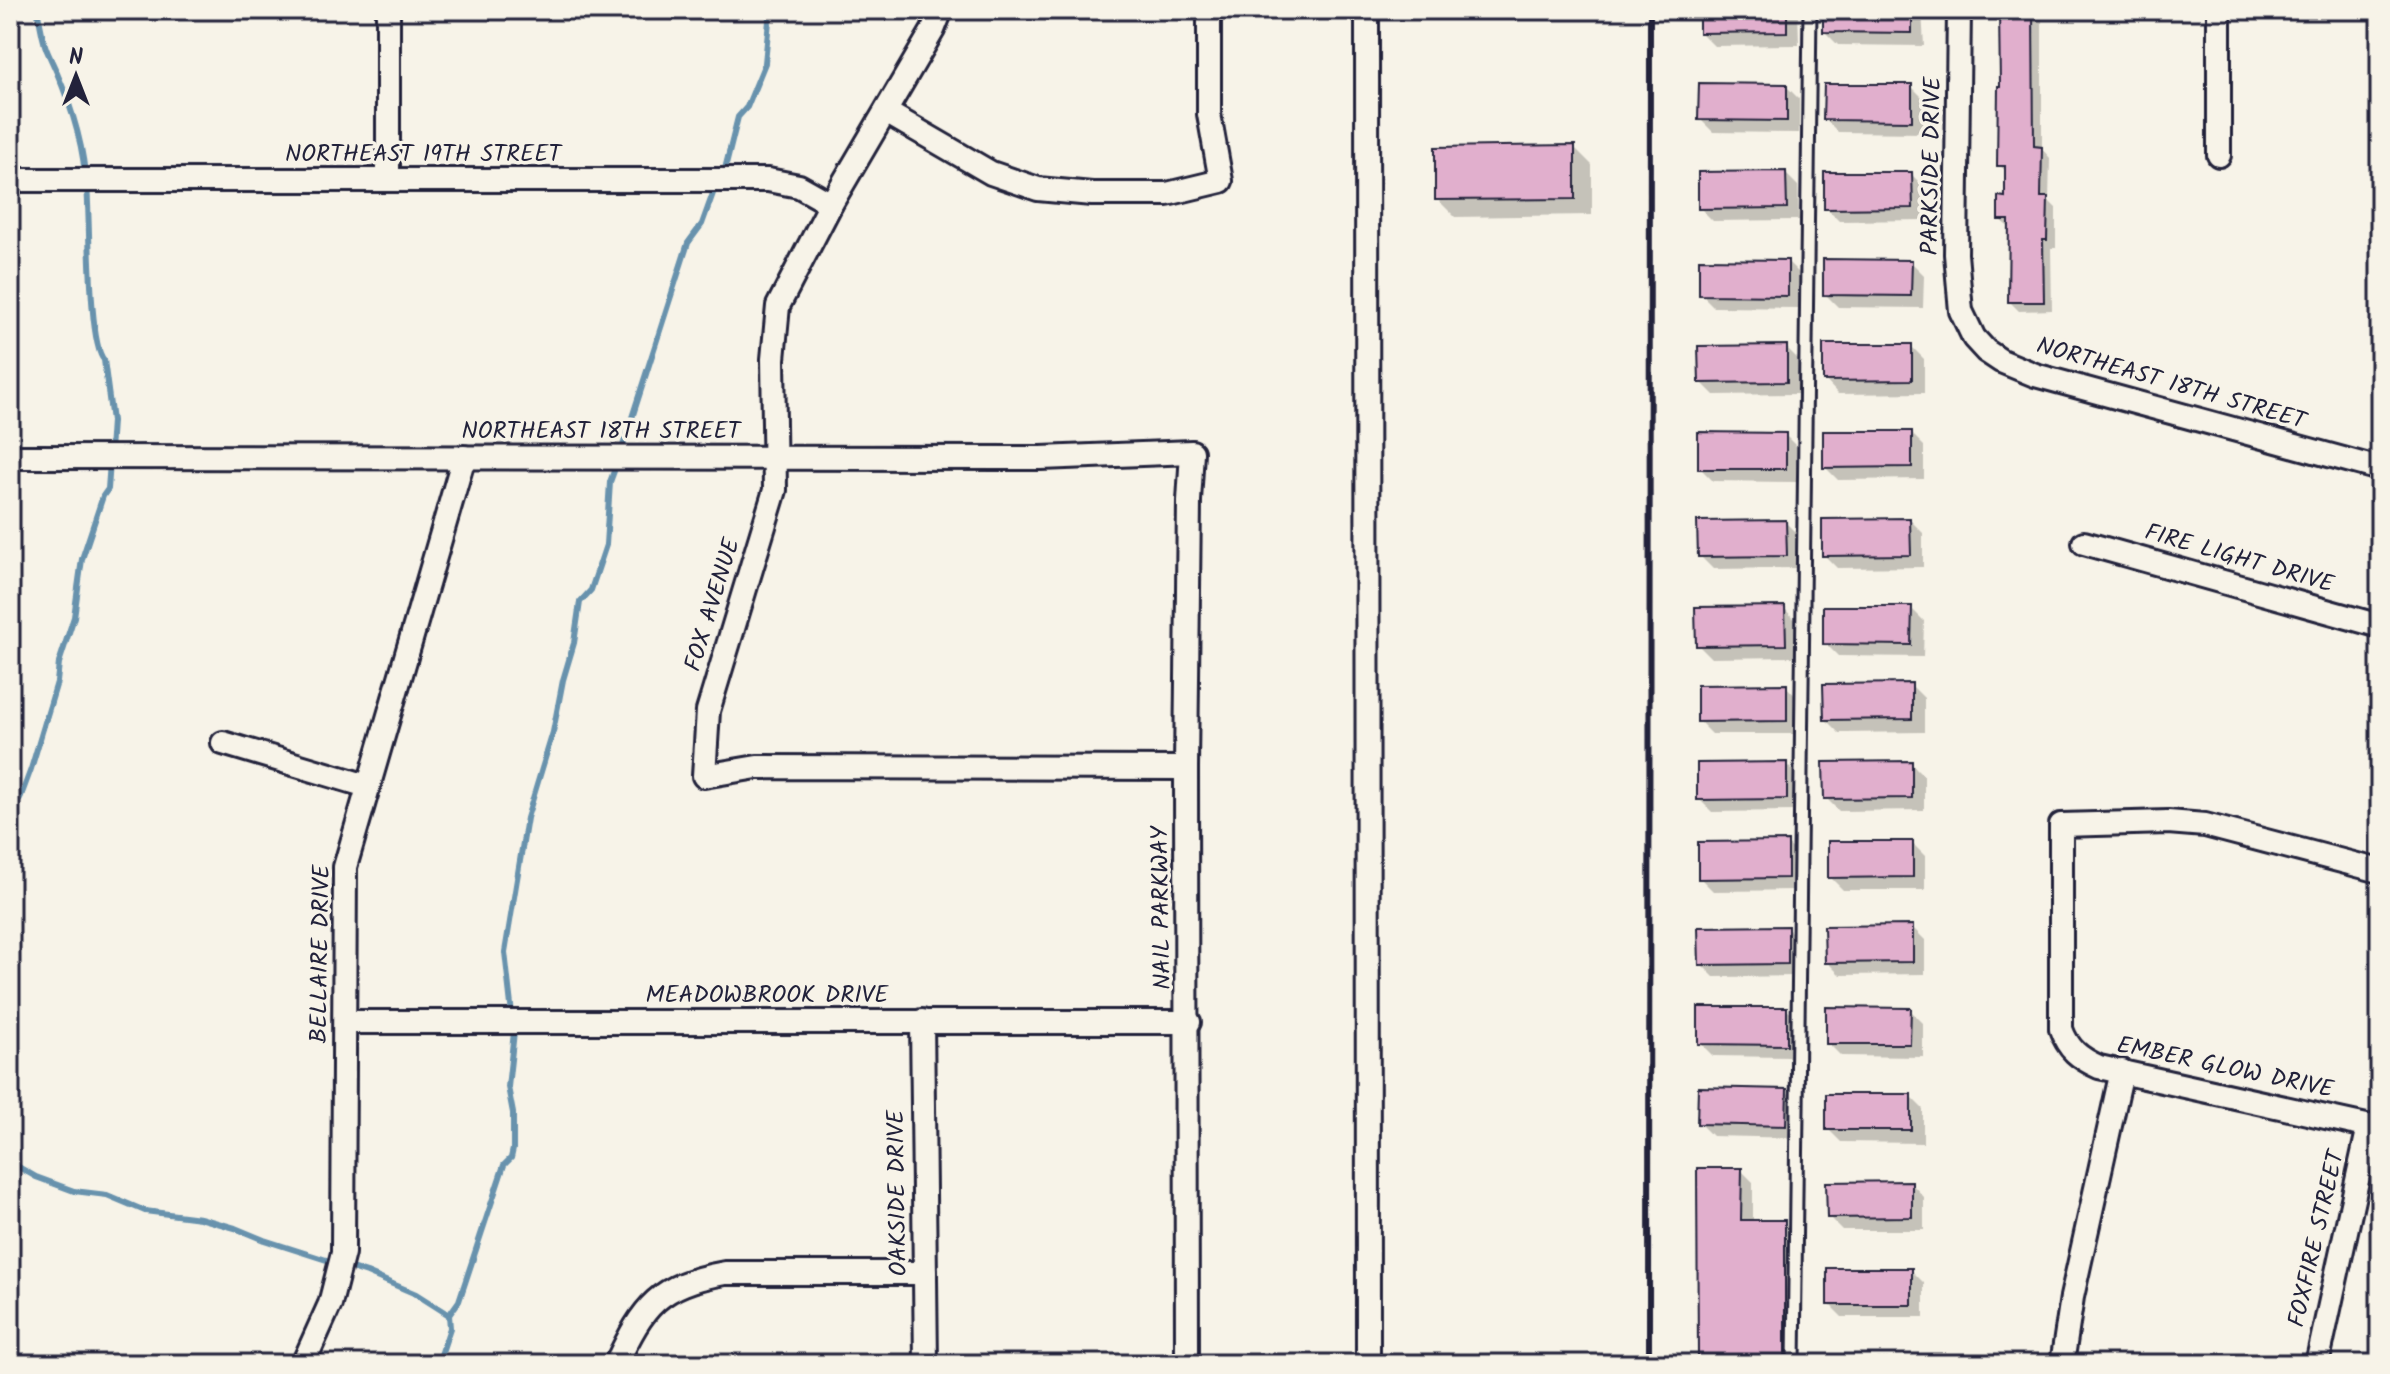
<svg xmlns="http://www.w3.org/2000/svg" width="2390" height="1374" viewBox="0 0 2390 1374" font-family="Kalam,sans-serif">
	<rect width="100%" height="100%" fill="#f7f3e8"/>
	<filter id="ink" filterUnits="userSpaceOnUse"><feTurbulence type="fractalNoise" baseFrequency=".0125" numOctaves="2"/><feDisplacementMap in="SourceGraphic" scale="16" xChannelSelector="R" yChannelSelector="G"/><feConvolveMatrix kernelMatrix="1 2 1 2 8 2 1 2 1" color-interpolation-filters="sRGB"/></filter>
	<g filter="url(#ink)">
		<g fill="#0003">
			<path d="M1701,10H1798L1799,45L1714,46L1701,33Z"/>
			<path d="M1825,10H1922L1924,46L1838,45L1825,32Z"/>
			<path d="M2002,10H2042V149L2050,158L2049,201L2056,208V248H2051L2052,310L2019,311L2010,302L2011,229L2000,220L2007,199V172L1999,165Z"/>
			<path d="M1786,86L1799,99V133L1713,132L1700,119Z"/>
			<path d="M1911,86L1924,99V133L1838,132L1825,119Z"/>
			<path d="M1574,147L1592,165V215L1455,217L1437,199Z"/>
			<path d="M1785,173L1798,186L1799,220L1713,221L1700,208Z"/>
			<path d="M1911,174L1924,187L1925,220L1839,221L1826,208Z"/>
			<path d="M1788,262L1801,275L1800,308L1714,307L1701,294Z"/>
			<path d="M1911,262L1924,275L1923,308L1838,307L1825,294Z"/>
			<path d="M1911,346L1924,359V393L1838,394L1825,380Z"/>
			<path d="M1786,347L1799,360V394L1714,395L1701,382Z"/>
			<path d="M1911,433L1924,446V479L1838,480L1825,467Z"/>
			<path d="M1785,435L1798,448V482L1713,481L1700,468Z"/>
			<path d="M1910,520L1923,533V567L1837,568L1824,555Z"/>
			<path d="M1785,522L1798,535L1799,568L1713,569L1700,556Z"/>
			<path d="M1784,608L1797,622L1798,657L1711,658L1698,645Z"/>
			<path d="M1911,608L1924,621L1923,657L1838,656L1825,643Z"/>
			<path d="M1911,685L1924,698V732L1839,733L1826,720Z"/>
			<path d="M1786,686L1799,700V734H1712L1699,721Z"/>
			<path d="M1911,763L1924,776V810L1839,811L1826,798Z"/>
			<path d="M1786,764L1799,777V811L1712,812L1699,799Z"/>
			<path d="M1787,843L1800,857V890L1713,891L1700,878Z"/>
			<path d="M1912,843L1925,856V890H1843L1830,877Z"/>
			<path d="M1912,927L1925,940V974L1840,975L1827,962Z"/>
			<path d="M1787,928L1800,941L1801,976L1714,977L1701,964Z"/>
			<path d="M1786,1009L1800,1022L1799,1057L1713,1056L1700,1043Z"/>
			<path d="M1910,1010L1923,1023V1057L1841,1056L1828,1043Z"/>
			<path d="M1786,1091L1799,1104L1798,1138L1712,1136L1699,1123Z"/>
			<path d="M1910,1096L1923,1109V1143L1841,1142L1828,1129Z"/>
			<path d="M1741,1170L1753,1182V1222H1784L1796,1235V1364H1705L1700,1359Z"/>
			<path d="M1911,1183L1924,1197V1230H1842L1829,1217Z"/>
			<path d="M1911,1270L1924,1283V1317H1842L1829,1304Z"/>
			<path d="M1911,1358L1917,1364H1829V1359Z"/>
		</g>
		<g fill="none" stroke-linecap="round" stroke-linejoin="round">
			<g stroke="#6892ad" stroke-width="6">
				<path d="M37,10C41,24 42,41 48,53C66,91 81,132 85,174"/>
				<path d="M724,173L738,117L747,107L765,63L770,10"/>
				<path d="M87,185C90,216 88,344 104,360L112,421L110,451"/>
				<path d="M621,452L688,243L702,224L716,185"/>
				<path d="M10,816L21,796L31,769L57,682L59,663L74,617L82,559L103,496L108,489L110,462"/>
				<path d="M10,1162L36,1177L74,1191L107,1195L145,1211L200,1218L235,1228L264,1240L367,1273L416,1294L449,1315"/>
				<path d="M438,1364L450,1328L449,1315L459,1301L504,1165L511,1158L513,1149V1113L508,1087L514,1032L505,952L527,818L553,732L563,680L574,643L580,602L591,590L606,545L610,482L617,463"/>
			</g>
		</g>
		<g fill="#e1afcd" stroke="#22223b" stroke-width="2">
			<path d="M1699,10H1787V32L1699,33Z"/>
			<path d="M1823,10H1912V33L1823,32Z"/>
			<path d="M1999,10H2033L2034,146L2042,147L2041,197H2048L2047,240H2043L2044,302H2008L2009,220H1998V196L2005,197V166H1997L1998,86H2000Z"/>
			<path d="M1699,83L1787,84V121L1698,120Z"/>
			<path d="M1824,84H1912V121L1823,120Z"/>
			<path d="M1575,145V199L1435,200V147Z"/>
			<path d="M1786,171L1787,208L1698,209V172Z"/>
			<path d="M1824,172H1912L1913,208L1824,209Z"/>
			<path d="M1699,259L1788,260V296L1699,295Z"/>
			<path d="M1823,259L1912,260L1911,296L1823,295Z"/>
			<path d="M1823,344H1912V380L1823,381Z"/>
			<path d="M1787,345V382L1699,383L1698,346Z"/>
			<path d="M1823,431H1912V467L1823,468Z"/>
			<path d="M1698,432L1786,433V469H1698Z"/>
			<path d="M1910,518L1911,555L1822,556V519Z"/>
			<path d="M1786,520L1787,556L1698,557L1697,521Z"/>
			<path d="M1785,606L1786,645L1696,646L1695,607Z"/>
			<path d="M1823,606H1912L1911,645L1823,644Z"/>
			<path d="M1912,683V719L1824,720L1823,684Z"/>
			<path d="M1787,684V721L1697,722V685Z"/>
			<path d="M1912,761V798L1824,799L1823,762Z"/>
			<path d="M1787,762V799L1697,800V763Z"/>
			<path d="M1788,841V878L1698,879V842Z"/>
			<path d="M1828,841H1913V877L1828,878Z"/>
			<path d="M1913,925V962L1825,963L1824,926Z"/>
			<path d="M1788,926V964L1699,965L1698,927Z"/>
			<path d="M1698,1007H1787V1045L1698,1044Z"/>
			<path d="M1826,1007L1911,1008L1910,1044H1826Z"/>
			<path d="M1698,1087L1787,1089L1786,1126L1697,1124Z"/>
			<rect x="1826" y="1094" width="85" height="36"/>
			<path d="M1697,1168H1742L1741,1220H1785V1359H1698Z"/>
			<path d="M1912,1181V1217L1827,1218L1826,1182Z"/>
			<rect x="1827" y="1268" width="85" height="37"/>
		</g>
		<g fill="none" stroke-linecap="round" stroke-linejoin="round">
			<defs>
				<path id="lane" d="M1794,1364L1810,10"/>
				<g id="street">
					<path d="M941,10L933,30L831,204L778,306L773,359L775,490L708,711L704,776L757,767L1186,768"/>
					<path d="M1367,10L1368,1364"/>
					<path d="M1959,10L1956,254L1961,311L1974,338L1986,351L2001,361L2035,375L2380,469"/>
					<path d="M2219,10V155"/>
					<path d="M886,112L991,173L1038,189L1092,194H1167L1221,181L1209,114V10"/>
					<path d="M10,180H768L799,186L831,204"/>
					<path d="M388,180V10"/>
					<path d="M10,457L1041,458L1192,452L1189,501L1186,768L1187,1364"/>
					<path d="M2084,543L2380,626"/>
					<path d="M223,743L367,786"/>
					<path d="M2380,871L2205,825L2168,822L2061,825V1029C2068,1049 2079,1058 2099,1067L2380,1129"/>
					<path d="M922,1021L926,1364"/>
					<path d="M345,1022H1189"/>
					<path d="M303,1364L330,1304L343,1253L345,867L464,457"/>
					<path d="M616,1364C644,1305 658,1285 725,1273H925"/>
					<path d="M2062,1364L2072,1297L2122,1071"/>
					<path d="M2317,1364L2369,1126"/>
				</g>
			</defs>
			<use href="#lane" stroke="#22223b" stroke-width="17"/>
			<use href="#street" stroke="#22223b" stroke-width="28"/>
			<use href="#lane" stroke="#f7f3e8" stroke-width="11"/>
			<use href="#street" stroke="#f7f3e8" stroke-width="22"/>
			<path stroke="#22223b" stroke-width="6" d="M1649,1364L1650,10"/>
		</g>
	</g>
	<g text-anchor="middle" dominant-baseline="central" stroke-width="7" stroke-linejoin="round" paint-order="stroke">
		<g font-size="24" fill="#22223b" stroke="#f7f3e8">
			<text x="423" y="154">NORTHEAST 19TH STREET</text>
			<text transform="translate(1932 166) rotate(-89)">PARKSIDE DRIVE</text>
			<text transform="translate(2171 384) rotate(16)">NORTHEAST 18TH STREET</text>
			<text x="601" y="431">NORTHEAST 18TH STREET</text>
			<text transform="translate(2239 559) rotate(16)">FIRE LIGHT DRIVE</text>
			<text transform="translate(713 605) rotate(-73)">FOX AVENUE</text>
			<text transform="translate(1162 908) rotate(-91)">NAIL PARKWAY</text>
			<text transform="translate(321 954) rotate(-89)">BELLAIRE DRIVE</text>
			<text x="767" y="995">MEADOWBROOK DRIVE</text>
			<text transform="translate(2225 1068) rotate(12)">EMBER GLOW DRIVE</text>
			<text transform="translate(898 1193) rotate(-91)">OAKSIDE DRIVE</text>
			<text transform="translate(2317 1239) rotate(-77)">FOXFIRE STREET</text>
		</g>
	</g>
	<rect width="2390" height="1374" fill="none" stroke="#f7f3e8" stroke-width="40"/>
	<rect x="20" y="20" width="2350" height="1334" fill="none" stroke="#22223b" stroke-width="3" filter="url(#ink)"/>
	<g transform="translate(76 76)" stroke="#f7f3e8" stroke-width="6" paint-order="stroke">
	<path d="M0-6L14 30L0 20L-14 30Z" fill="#22223b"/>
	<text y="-12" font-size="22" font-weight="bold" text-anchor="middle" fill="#22223b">N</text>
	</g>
</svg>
